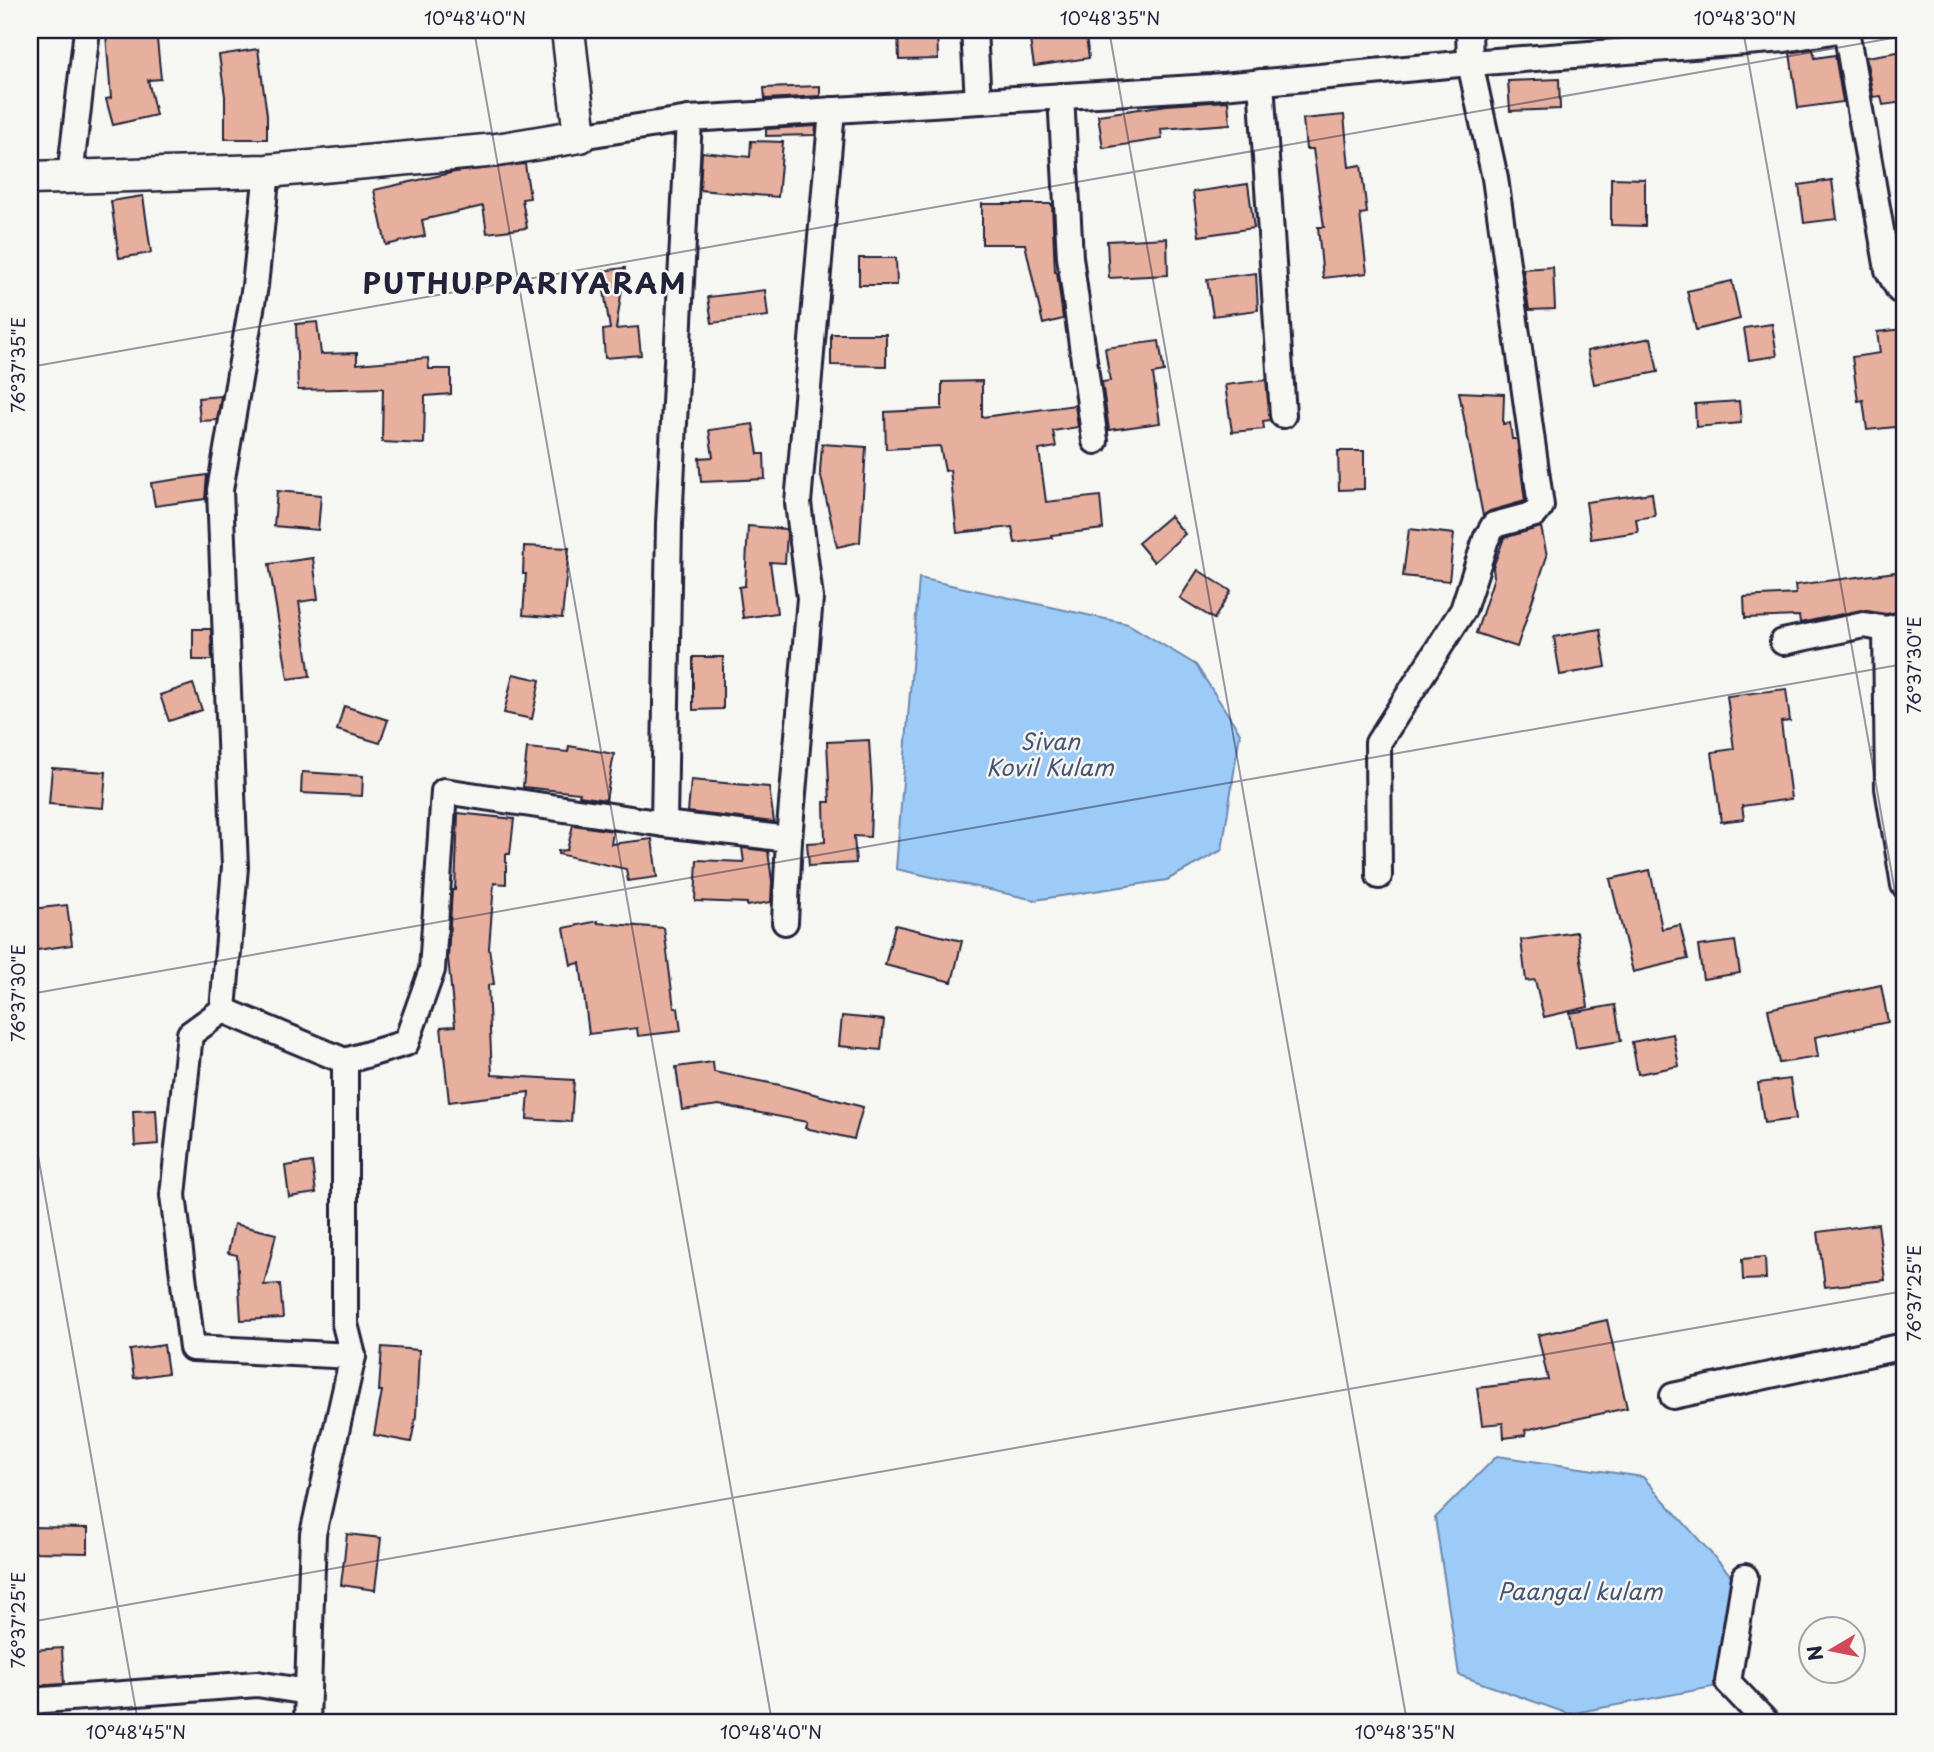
<svg xmlns="http://www.w3.org/2000/svg" width="1934" height="1752" viewBox="0 0 1934 1752" font-family="'Playpen Sans',sans-serif">
	<rect width="100%" height="100%" fill="#f6f6f2"/>
	<filter id="ink" filterUnits="userSpaceOnUse"><feTurbulence type="fractalNoise" baseFrequency=".0143" numOctaves="2"/><feDisplacementMap in="SourceGraphic" scale="14" xChannelSelector="R" yChannelSelector="G"/><feConvolveMatrix kernelMatrix="1 2 1 2 8 2 1 2 1" color-interpolation-filters="sRGB"/></filter>
	<g filter="url(#ink)">
		<g fill="#9dcbf8" stroke="#6c87ac" stroke-width="2">
			<path d="M919,578L1128,624L1196,665L1240,733L1222,850L1167,880L1035,900L896,869Z"/>
			<path d="M1497,1456L1643,1477L1734,1579L1718,1686L1569,1714L1459,1675L1435,1518Z"/>
		</g>
		<g fill="#e7af9e" stroke="#22223b" stroke-width="2">
			<path d="M156,30L161,79L148,80L156,115L113,125L106,99L111,98L106,34Z"/>
			<path d="M898,30H937L938,59L899,60Z"/>
			<path d="M1060,30H1085L1089,58L1034,66L1029,34Z"/>
			<path d="M258,49L267,115V139H225V96L219,55Z"/>
			<path d="M1813,49L1815,58L1835,55L1843,102L1798,108L1790,53Z"/>
			<path d="M1904,51V102L1883,105L1881,96L1873,97L1866,57Z"/>
			<path d="M1559,79L1560,109L1510,111L1508,81Z"/>
			<path d="M820,86V96L765,99L764,88Z"/>
			<path d="M1228,101L1230,124L1161,129L1162,139L1103,148L1098,115L1167,105Z"/>
			<path d="M1344,115L1349,167L1361,165L1367,213L1360,214L1367,273L1323,278L1318,227H1324L1313,149H1306L1303,119Z"/>
			<path d="M816,126L815,135L766,136V129Z"/>
			<path d="M751,141L783,142L778,197L700,190L702,152L750,157Z"/>
			<path d="M525,164L530,198L522,199L527,228L487,233L483,206L422,220L425,236L386,245L374,190L455,172Z"/>
			<path d="M1611,178L1645,179V226L1611,225Z"/>
			<path d="M1832,180L1837,219L1804,223L1799,185Z"/>
			<path d="M1248,184L1254,228L1199,236L1193,192Z"/>
			<path d="M143,196L151,253L119,258L111,201Z"/>
			<path d="M982,204H1052L1055,272H1057L1063,319L1043,324L1025,244H982Z"/>
			<path d="M1167,238L1168,275L1109,278L1107,241Z"/>
			<path d="M859,258H896L897,285H859Z"/>
			<path d="M1553,267L1555,309L1529,310L1523,269Z"/>
			<path d="M625,268L616,329L638,327L641,355L605,358L603,330L610,329L601,271Z"/>
			<path d="M1256,273L1258,310L1213,316L1207,279Z"/>
			<path d="M1732,281L1740,319L1696,330L1687,291Z"/>
			<path d="M765,290L768,316L712,323L708,297Z"/>
			<path d="M317,322L321,354L357,353V364L428,358L429,369H451V394L425,396L424,444L382,442L383,388L298,390L296,324Z"/>
			<path d="M1772,324L1777,356L1749,360L1744,328Z"/>
			<path d="M1904,329V426L1867,430L1863,400L1858,401L1852,357L1880,353L1877,332Z"/>
			<path d="M831,334H886V366L831,365Z"/>
			<path d="M1651,338L1658,372L1594,384L1587,351Z"/>
			<path d="M1159,341L1164,372L1153,374L1160,423L1109,430L1102,382L1110,381L1105,348Z"/>
			<path d="M1266,380L1270,420L1263,421L1264,429L1232,432L1225,385Z"/>
			<path d="M982,381V417L1075,405L1078,427L1053,431L1056,447L1039,450L1046,502L1100,496L1103,529L1051,535L1052,538L1015,543L1012,527L957,533L950,470L945,471L940,446L886,449L885,412L942,409V382Z"/>
			<path d="M1459,392L1504,394L1503,424L1510,423L1512,439H1517L1525,501L1490,511L1483,516Z"/>
			<path d="M221,396L217,420L200,421L198,398Z"/>
			<path d="M1739,401L1741,423L1696,427L1695,404Z"/>
			<path d="M753,424L758,454H764L765,479L701,482L699,458L713,457L709,430Z"/>
			<path d="M822,444L866,447L860,542L837,547L820,472Z"/>
			<path d="M1338,451H1364V489L1339,490Z"/>
			<path d="M207,475L205,499L155,506L151,483Z"/>
			<path d="M277,491L321,495L318,530L274,526Z"/>
			<path d="M1652,493L1655,516L1636,519L1638,532L1591,539L1586,502Z"/>
			<path d="M1170,516L1185,534L1154,562L1138,543Z"/>
			<path d="M748,526L786,529L787,534L785,563L770,562L777,613L743,618L739,587L745,586Z"/>
			<path d="M1541,527L1547,556L1517,647L1476,633L1494,577L1493,567L1504,538Z"/>
			<path d="M1409,529L1454,534L1449,581L1403,576Z"/>
			<path d="M524,546L569,548L562,618L523,615L526,574H523Z"/>
			<path d="M313,558L318,599L299,602L310,676L288,679L269,564Z"/>
			<path d="M1198,570L1231,591L1214,619L1180,598Z"/>
			<path d="M1904,571V611L1886,614L1861,610L1800,623L1799,616L1745,618L1744,597L1796,594L1795,585Z"/>
			<path d="M193,629H211L212,660H193Z"/>
			<path d="M1600,629L1606,667L1560,675L1554,637Z"/>
			<path d="M693,657H723V709L693,710Z"/>
			<path d="M513,674L540,680L532,719L504,713Z"/>
			<path d="M193,684L202,710L169,721L160,695Z"/>
			<path d="M1786,689L1790,721L1781,722L1791,799L1742,806L1744,819L1721,822L1712,752L1734,749L1727,696Z"/>
			<path d="M344,706L388,720L380,743L337,730Z"/>
			<path d="M869,740L872,790L870,837L854,836L856,863L809,866L807,843L825,842L824,802H830L827,742Z"/>
			<path d="M569,746L614,754L606,800L579,796L580,793L523,787L527,748L568,752Z"/>
			<path d="M52,768L106,772L103,808L49,804Z"/>
			<path d="M302,772L363,776L362,796L301,793Z"/>
			<path d="M691,780L769,787L774,822L688,812Z"/>
			<path d="M458,813L514,819L510,854H506V884L494,883L489,948L494,984L488,985L492,1075L574,1080L571,1122L527,1119L529,1092L449,1102L441,1027L455,1026L448,958L452,890H455Z"/>
			<path d="M573,825L613,831L611,844L652,839L657,877L628,881L626,869L558,854V851L567,850Z"/>
			<path d="M742,848L768,851L772,881L771,902L747,906V903L695,901L697,860L744,862Z"/>
			<path d="M1650,870L1662,929L1680,925L1688,959L1633,972L1610,879Z"/>
			<path d="M67,905L72,945L37,950L32,909Z"/>
			<path d="M598,921V923L664,928L674,1008H678L681,1031L638,1036L637,1028L589,1034L580,963L571,965L564,928Z"/>
			<path d="M895,925L962,941L952,982L885,965Z"/>
			<path d="M1577,932L1588,1007L1544,1017L1535,980L1526,981L1521,940Z"/>
			<path d="M1735,941L1740,973L1703,979L1698,946Z"/>
			<path d="M1881,985L1888,1022L1815,1037L1818,1057L1779,1063L1768,1009Z"/>
			<path d="M1615,1005L1621,1041L1576,1048L1570,1013Z"/>
			<path d="M842,1016L884,1020L881,1050L839,1046Z"/>
			<path d="M1673,1034L1679,1066L1638,1074L1632,1042Z"/>
			<path d="M713,1062L714,1072L780,1085L863,1107L854,1139L805,1128L807,1122L719,1105L682,1110L676,1067Z"/>
			<path d="M1790,1079L1796,1119L1764,1123L1758,1083Z"/>
			<path d="M156,1110L158,1144L135,1146L133,1111Z"/>
			<path d="M312,1162L316,1193L289,1197L285,1166Z"/>
			<path d="M234,1224L276,1234L264,1285L280,1284L283,1318L241,1320L237,1255L228,1253Z"/>
			<path d="M1878,1224L1885,1280L1825,1287L1818,1232Z"/>
			<path d="M1765,1257L1766,1279L1743,1280L1742,1259Z"/>
			<path d="M1607,1320L1627,1408L1525,1430L1526,1435L1504,1438L1503,1423L1482,1425L1477,1388L1548,1380L1538,1335Z"/>
			<path d="M164,1345L168,1373L134,1378L130,1350Z"/>
			<path d="M382,1347L419,1350L416,1416L411,1442L374,1435L382,1391H379Z"/>
			<path d="M30,1527L88,1528V1553L30,1552Z"/>
			<path d="M347,1534L381,1538L375,1590L341,1585Z"/>
			<path d="M62,1648L64,1684L30,1686V1660H33V1650Z"/>
		</g>
		<g fill="none" stroke-linecap="round" stroke-linejoin="round">
			<defs>
				<g id="minor">
					<path d="M974,30L978,101"/>
					<path d="M1846,30L1888,270L1899,290H1904"/>
					<path d="M1261,82L1283,415"/>
					<path d="M1061,96L1070,257L1095,441"/>
					<path d="M580,136L689,119L1211,87L1470,63L1785,39L1838,30"/>
					<path d="M267,171L255,286L220,490L235,867L223,1010L190,1034L173,1195L192,1348L353,1356L313,1534L307,1722"/>
					<path d="M70,177L87,30"/>
					<path d="M1886,629L1888,788L1904,885"/>
					<path d="M1783,642L1864,625L1886,629L1904,625"/>
					<path d="M664,824L669,524L689,119"/>
					<path d="M1379,876L1378,743L1463,610L1486,539L1494,525L1535,514L1541,506L1495,178L1470,63L1469,30"/>
					<path d="M785,922L789,839L810,598L798,503L832,110"/>
					<path d="M223,1010L345,1061L406,1043L432,970L444,791L664,824L789,839"/>
					<path d="M345,1061V1324L353,1356"/>
					<path d="M1673,1396L1904,1346"/>
					<path d="M1745,1577L1728,1682L1766,1722"/>
					<path d="M30,1701L257,1684L308,1692"/>
				</g>
				<path id="tertiary" d="M30,178L267,171L497,150L580,136L568,30"/>
			</defs>
			<use href="#minor" stroke="#22223b" stroke-width="30"/>
			<use href="#tertiary" stroke="#22223b" stroke-width="37"/>
			<use href="#minor" stroke="#f6f6f2" stroke-width="24"/>
			<use href="#tertiary" stroke="#f6f6f2" stroke-width="32"/>
		</g>
	</g>
	<path fill="none" stroke="#22223b" stroke-width="2" stroke-opacity="0.45" d="M474,30L772,1722M1109,30L1407,1722M1743,30L1904,943M30,367L1904,36M30,994L1904,664M30,1110L138,1722M30,1622L1904,1291"/>
	<g text-anchor="middle" dominant-baseline="central" stroke-width="5" stroke-linejoin="round" paint-order="stroke">
		<g font-size="23" font-style="italic" fill="#475574" stroke="#f6f6f2">
			<text x="1050" y="740">Sivan<tspan x="1050" dy="26">Kovil Kulam</tspan></text>
			<text x="1580" y="1590">Paangal kulam</text>
		</g>
		<g font-size="28" font-weight="bold" letter-spacing="2" fill="#22223b" stroke="#f6f6f2">
			<text x="525" y="282">PUTHUPPARIYARAM</text>
		</g>
	</g>
	<rect width="1934" height="1752" fill="none" stroke="#f6f6f2" stroke-width="77"/>
	<g transform="translate(1832 1650) rotate(260)"><circle r="33" fill="#f6f6f2" stroke="#a1a1a9" stroke-width="2"/>
	<path d="M0-5L12 26L0 18L-12 26Z" fill="#d1495b"/>
	<text y="-10" font-size="19" font-weight="bold" text-anchor="middle" fill="#22223b">N</text>
	</g>
	<rect x="38" y="38" width="1858" height="1676" fill="none" stroke="#22223b" stroke-width="2.5"/>
	<g font-size="18" text-anchor="middle" fill="#22223b">
		<text x="475" y="25">10°48'40"N</text>
		<text x="1110" y="25">10°48'35"N</text>
		<text x="1745" y="25">10°48'30"N</text>
		<text transform="translate(19 365) rotate(-90)" y="6">76°37'35"E</text>
		<text transform="translate(1915 665) rotate(-90)" y="6">76°37'30"E</text>
		<text transform="translate(19 993) rotate(-90)" y="6">76°37'30"E</text>
		<text transform="translate(1915 1293) rotate(-90)" y="6">76°37'25"E</text>
		<text transform="translate(19 1620) rotate(-90)" y="6">76°37'25"E</text>
		<text x="136" y="1739">10°48'45"N</text>
		<text x="771" y="1739">10°48'40"N</text>
		<text x="1405" y="1739">10°48'35"N</text>
	</g>
</svg>
